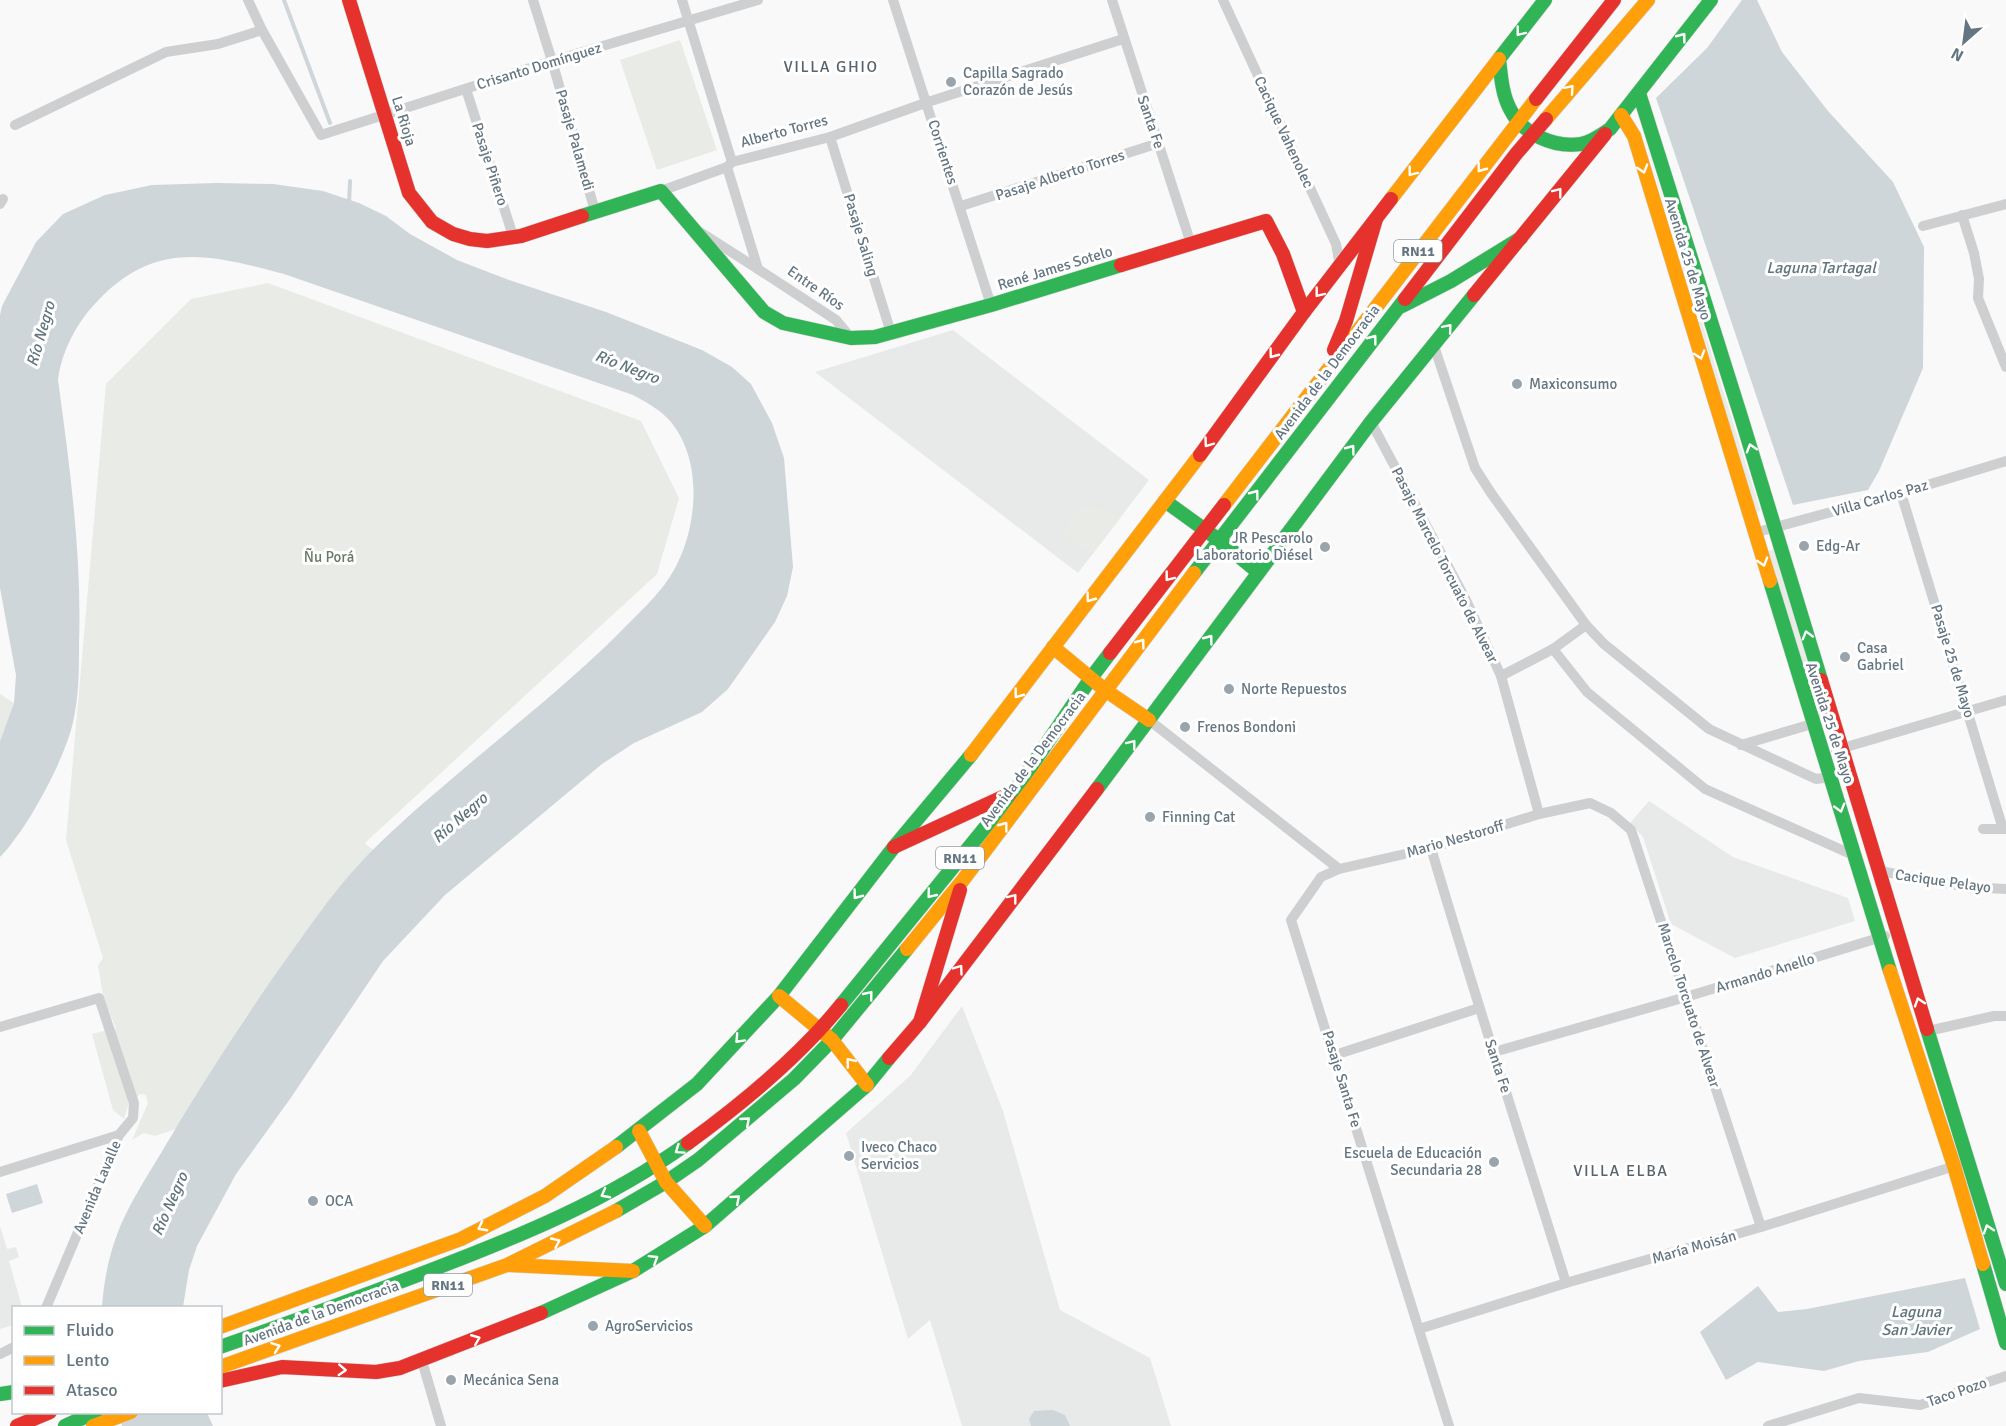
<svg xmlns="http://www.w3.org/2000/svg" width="2006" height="1426" viewBox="0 0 2006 1426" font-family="Signika,sans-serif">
	<rect width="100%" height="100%" fill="#f9f9f9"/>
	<g fill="#e8e9e9">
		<path d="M953,330L1149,480L1078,573L815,372Z"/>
		<path d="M1649,801L1733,857L1848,898L1855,921L1735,958L1671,924L1643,837L1630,823Z"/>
		<path d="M962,1006L1003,1111L1060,1310L1150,1358L1171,1426H962L930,1320L908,1339L846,1133L910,1076Z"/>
		<path d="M0,1226L7,1249L16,1247L19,1257L9,1261L22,1307L14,1308L13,1325L0,1329Z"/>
	</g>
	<g fill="#e8ebe6">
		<path d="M680,40L717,150L657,170L620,60Z"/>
		<path d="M1643,134L1760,509L1759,512H1756Z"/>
		<path d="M268,283L641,421L679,498L657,574L367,841L365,844L374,850L360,863L327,904L245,1018L176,1129L155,1136L144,1133L132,1140L148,1103L146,1095L140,1094L128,1105L124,1119L113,1110L92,1034L116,1028L104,1001L98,966L103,958L66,840L106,384L191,299Z"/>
		<path d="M1087,506L1123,514L1092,555L1063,532L1076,512Z"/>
		<path d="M1775,549L1829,727L1821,729L1768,551Z"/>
		<path d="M0,694L14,703L0,741Z"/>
	</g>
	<g fill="#ced6d9">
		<path d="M1742,0H1757L1782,52L1828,111L1893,182L1924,247L1923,368L1879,471L1868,490L1793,505L1656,98L1707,48Z"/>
		<path d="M216,183L273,184L323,191L359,203L386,216L410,234L457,260L509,280L606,312L702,350L732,367L751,384L772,423L784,458L793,567L787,596L775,622L728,689L702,712L634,743L602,764L445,895L383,961L290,1099L236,1174L197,1246L189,1270L183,1307H102C104,1277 111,1245 124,1218C136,1192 153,1167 167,1143C202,1084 238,1028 277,972C304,935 330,895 361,862C388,834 417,808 447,783C508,730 573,681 629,623C645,607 663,590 674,570C698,527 703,461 671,422C661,410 646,402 633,395L284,274C206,253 152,240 93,306C75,326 61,354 58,380C70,468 82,556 79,644C79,670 79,696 73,722C65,759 27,830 0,857V741L14,703L16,675L0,588V315L2,306L36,242L63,214L105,195L152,185Z"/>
		<path d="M37,1184L43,1203L12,1213L6,1194Z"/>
		<path d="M1965,1278L1980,1329L1928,1352L1859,1361L1824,1371L1758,1362L1726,1380L1700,1332L1758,1286L1778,1312L1807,1309Z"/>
		<path d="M1053,1410L1065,1415L1070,1426H1031L1029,1419L1034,1411Z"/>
		<path d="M118,1413H207L213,1426H122Z"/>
	</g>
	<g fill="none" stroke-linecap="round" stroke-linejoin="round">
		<g stroke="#ced6d9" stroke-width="4">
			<path d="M284,0L330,123"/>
			<path d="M349,204L350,181"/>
		</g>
		<defs>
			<g id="fast">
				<path d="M1545,0L1499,59C1501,76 1502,94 1510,109C1522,134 1554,148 1581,144C1592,142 1601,135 1610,129L1711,0"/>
				<path d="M1639,93L1742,420L1821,680"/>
				<path d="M582,216L661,191L764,312L783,323L851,338L875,337L991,305L1121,265"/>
				<path d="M1402,306L1451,281L1521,238"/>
				<path d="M1165,501L1219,540L1258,572"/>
				<path d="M1194,573L1405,299"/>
				<path d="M1770,581L1890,971"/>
				<path d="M1097,789L1371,422L1474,295"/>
				<path d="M841,1005L1014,792L1091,678L1110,653"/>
				<path d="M1927,1029L2006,1284"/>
				<path d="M616,1147L697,1084L779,996L894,847L971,755"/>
				<path d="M616,1211L666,1182L698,1160L794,1079L832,1040L907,949"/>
				<path d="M1983,1264L2006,1343"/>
				<path d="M541,1313L633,1271L705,1226L867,1085L889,1058"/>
				<path d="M220,1347C289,1323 358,1298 426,1272C518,1237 607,1201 688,1143"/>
				<path d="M0,1394L14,1392"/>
				<path d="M65,1426L96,1412"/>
			</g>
			<g id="slow">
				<path d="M1621,115L1634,136L1770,581"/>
				<path d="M1546,119L1648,0"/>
				<path d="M1391,199L1499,59"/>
				<path d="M1224,505L1536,99"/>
				<path d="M1053,647L1105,690L1149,720"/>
				<path d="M971,755L1200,455"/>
				<path d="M907,949L963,880L1194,573"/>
				<path d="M1890,971L1954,1166L1983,1264"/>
				<path d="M779,996L832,1040L867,1085"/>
				<path d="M639,1131L666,1182L705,1226"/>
				<path d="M510,1265L633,1271"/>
				<path d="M220,1327L461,1239L545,1196L616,1147"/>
				<path d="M220,1367L507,1265L616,1211"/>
				<path d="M93,1426L131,1412"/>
			</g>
			<g id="jam">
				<path d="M349,0L409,193L432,222L453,234L470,239L487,241L521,236L582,216"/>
				<path d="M1536,99L1614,0"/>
				<path d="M1121,265L1266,221L1283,254L1304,312"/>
				<path d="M1474,295L1605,134"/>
				<path d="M1405,299L1516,154L1546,119"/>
				<path d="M1334,350L1346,321L1376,219"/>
				<path d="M1200,455L1304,312L1391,199"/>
				<path d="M1110,653L1224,505"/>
				<path d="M1821,680L1927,1029"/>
				<path d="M894,847L1009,794"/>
				<path d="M920,1022L960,890"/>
				<path d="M889,1058L920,1022L1097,789"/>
				<path d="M688,1143C743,1103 798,1058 841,1005"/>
				<path d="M220,1381L282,1367L376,1372L400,1368L541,1313"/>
				<path d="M17,1426L50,1412"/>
			</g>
		</defs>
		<use href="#fast" stroke="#d5d6d7" stroke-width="15"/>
		<use href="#slow" stroke="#d5d6d7" stroke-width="15"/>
		<use href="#jam" stroke="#d5d6d7" stroke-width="15"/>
		<g stroke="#cecfd0" stroke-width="10">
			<path d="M248,0L262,30L321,135L552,61L758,0"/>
			<path d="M533,0L552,61L595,211"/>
			<path d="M682,0L732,162"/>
			<path d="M893,0L991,305"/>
			<path d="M1112,0L1191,244"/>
			<path d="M1223,0L1336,244L1340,266"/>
			<path d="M466,89L514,239"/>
			<path d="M15,125L166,52L218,44L262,30"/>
			<path d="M830,137L891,333"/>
			<path d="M727,167L758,269L836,320L851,338"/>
			<path d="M661,191L727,167L732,162L830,137L928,102L1123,39"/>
			<path d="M0,204L3,199"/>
			<path d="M961,206L1159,143"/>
			<path d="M1962,215L1974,253L1979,279L1978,298L2006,367"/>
			<path d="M1923,226L2006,204"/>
			<path d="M700,232L758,269"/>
			<path d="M1434,346L1475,468L1491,493L1586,625L1604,644L1709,729L1816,779L1831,777"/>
			<path d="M1371,422L1466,600L1501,676L1539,814"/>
			<path d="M1901,493L2003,829"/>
			<path d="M1754,533L1901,493L2006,461"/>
			<path d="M1553,649L1587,692L1705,789L1853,855"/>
			<path d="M1501,676L1553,649L1586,625"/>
			<path d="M1149,720L1339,869"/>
			<path d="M1741,745L1812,724"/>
			<path d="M1836,750L2006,700"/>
			<path d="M1983,829H2006"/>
			<path d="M1431,848C1474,994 1521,1138 1566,1283"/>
			<path d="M1880,871L1967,887L2006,889"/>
			<path d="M0,1027L99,998L134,1103L133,1118L119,1135L46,1308"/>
			<path d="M1928,1031L1994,1016H2006"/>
			<path d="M1494,1052L1686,997L1885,936"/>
			<path d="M1335,1055L1479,1008"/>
			<path d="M0,1172L119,1135"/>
			<path d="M1419,1329L1566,1283L1761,1227L1958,1165"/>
			<path d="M0,1354L14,1347"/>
			<path d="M422,1361L441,1426"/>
			<path d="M1449,1426L1291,920L1321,877L1339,869L1431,848L1539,814L1590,803L1611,813L1631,830L1637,848L1761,1227"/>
			<path d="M1768,1426L1859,1398L1920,1405L2006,1376"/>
		</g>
		<use href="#fast" stroke="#30b455" stroke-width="14"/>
		<use href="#slow" stroke="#ff9f0a" stroke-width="14"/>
		<use href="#jam" stroke="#e5322d" stroke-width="14"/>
	</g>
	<defs><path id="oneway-chevron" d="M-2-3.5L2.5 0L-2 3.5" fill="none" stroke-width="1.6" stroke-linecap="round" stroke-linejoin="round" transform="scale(1.5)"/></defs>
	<g stroke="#fff">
		<use href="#oneway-chevron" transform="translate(1520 32) rotate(128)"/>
		<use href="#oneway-chevron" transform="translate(1682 37) rotate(-53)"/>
		<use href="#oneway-chevron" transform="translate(1570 89) rotate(-49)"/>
		<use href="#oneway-chevron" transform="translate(1481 168) rotate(127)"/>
		<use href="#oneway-chevron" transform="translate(1643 169) rotate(73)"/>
		<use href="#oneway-chevron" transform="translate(1412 172) rotate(128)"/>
		<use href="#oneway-chevron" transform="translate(1558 192) rotate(-52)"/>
		<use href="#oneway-chevron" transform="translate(1319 293) rotate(128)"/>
		<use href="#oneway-chevron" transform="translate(1448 328) rotate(-50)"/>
		<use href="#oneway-chevron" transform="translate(1373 339) rotate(-53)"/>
		<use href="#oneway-chevron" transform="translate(1273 354) rotate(127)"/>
		<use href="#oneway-chevron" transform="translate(1700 355) rotate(73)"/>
		<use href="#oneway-chevron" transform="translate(1208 443) rotate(126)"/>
		<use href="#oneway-chevron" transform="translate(1751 448) rotate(-107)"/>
		<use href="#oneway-chevron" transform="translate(1351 449) rotate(-53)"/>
		<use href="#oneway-chevron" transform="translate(1255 494) rotate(-53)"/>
		<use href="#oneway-chevron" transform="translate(1763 562) rotate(73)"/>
		<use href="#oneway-chevron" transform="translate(1169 577) rotate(128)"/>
		<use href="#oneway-chevron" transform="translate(1090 598) rotate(127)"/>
		<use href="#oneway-chevron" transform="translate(1807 635) rotate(-106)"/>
		<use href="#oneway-chevron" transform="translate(1209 639) rotate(-53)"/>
		<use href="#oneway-chevron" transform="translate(1141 643) rotate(-53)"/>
		<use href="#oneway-chevron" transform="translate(1018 694) rotate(127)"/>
		<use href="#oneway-chevron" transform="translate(1132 744) rotate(-52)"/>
		<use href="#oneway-chevron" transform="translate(1840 808) rotate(74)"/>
		<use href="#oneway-chevron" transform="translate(1004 826) rotate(-53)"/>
		<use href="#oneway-chevron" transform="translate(931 894) rotate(129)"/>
		<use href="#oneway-chevron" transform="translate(857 895) rotate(127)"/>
		<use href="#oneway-chevron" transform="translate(1013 898) rotate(-52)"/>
		<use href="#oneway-chevron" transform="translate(959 969) rotate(-54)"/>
		<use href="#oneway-chevron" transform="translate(869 995) rotate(-51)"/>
		<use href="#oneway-chevron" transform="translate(1919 1002) rotate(-108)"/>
		<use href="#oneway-chevron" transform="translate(739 1039) rotate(133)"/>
		<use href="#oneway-chevron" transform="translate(850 1062) rotate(-129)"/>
		<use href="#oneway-chevron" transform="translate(746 1121) rotate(-41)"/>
		<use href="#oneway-chevron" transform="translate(679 1150) rotate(145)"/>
		<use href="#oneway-chevron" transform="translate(605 1194) rotate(152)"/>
		<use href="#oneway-chevron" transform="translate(736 1199) rotate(-41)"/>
		<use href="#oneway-chevron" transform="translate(482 1227) rotate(152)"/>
		<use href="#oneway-chevron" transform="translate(1988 1229) rotate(-108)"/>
		<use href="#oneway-chevron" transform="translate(556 1242) rotate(-25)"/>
		<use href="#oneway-chevron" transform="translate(654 1259) rotate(-32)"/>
		<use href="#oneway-chevron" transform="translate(476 1339) rotate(-22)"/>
		<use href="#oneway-chevron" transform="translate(276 1347) rotate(-20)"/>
		<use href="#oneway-chevron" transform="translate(342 1370) rotate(3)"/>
	</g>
	<g fill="#99a4ac" stroke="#fff" stroke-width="2">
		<circle cx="951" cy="82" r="6"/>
		<circle cx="1517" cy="384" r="6"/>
		<circle cx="1804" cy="546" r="6"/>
		<circle cx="1325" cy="547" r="6"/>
		<circle cx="1845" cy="657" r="6"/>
		<circle cx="1229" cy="689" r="6"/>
		<circle cx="1185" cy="727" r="6"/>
		<circle cx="1150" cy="817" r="6"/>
		<circle cx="849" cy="1156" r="6"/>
		<circle cx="1494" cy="1162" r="6"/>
		<circle cx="313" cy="1201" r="6"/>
		<circle cx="593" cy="1326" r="6"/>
		<circle cx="451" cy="1380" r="6"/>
	</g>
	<g text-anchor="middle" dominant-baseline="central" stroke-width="6" stroke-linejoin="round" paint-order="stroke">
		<g fill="#fff" stroke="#939fa8" stroke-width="1.5">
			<rect x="1394" y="240" width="48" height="22" rx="4.5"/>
			<rect x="936" y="847" width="48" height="22" rx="4.5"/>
			<rect x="424" y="1274" width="48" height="22" rx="4.5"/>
		</g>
		<g font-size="14" font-weight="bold" fill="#657683">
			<text x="1418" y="251">RN11</text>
			<text x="960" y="858">RN11</text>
			<text x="448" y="1285">RN11</text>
		</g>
		<g font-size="15" fill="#657683" stroke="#fff">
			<text transform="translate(539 66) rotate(-17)">Crisanto Domínguez</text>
			<text transform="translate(404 121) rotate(73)">La Rioja</text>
			<text transform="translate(1151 122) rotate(71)">Santa Fe</text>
			<text transform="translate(784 131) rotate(-15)">Alberto Torres</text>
			<text transform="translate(1284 132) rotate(65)">Cacique Vahenolec</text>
			<text transform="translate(575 140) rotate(74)">Pasaje Palamedi</text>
			<text transform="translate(943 152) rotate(72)">Corrientes</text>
			<text transform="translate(490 164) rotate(72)">Pasaje Piñero</text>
			<text transform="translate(1060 175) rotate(-18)">Pasaje Alberto Torres</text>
			<text transform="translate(861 235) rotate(73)">Pasaje Saling</text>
			<text transform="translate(1688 259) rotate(73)">Avenida 25 de Mayo</text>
			<text transform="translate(1055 268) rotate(-17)">René James Sotelo</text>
			<text transform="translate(816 288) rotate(35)">Entre Ríos</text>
			<text transform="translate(1327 372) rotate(-53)">Avenida de la Democracia</text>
			<text transform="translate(1880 498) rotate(-16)">Villa Carlos Paz</text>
			<text transform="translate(1445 565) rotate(63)">Pasaje Marcelo Torcuato de Alvear</text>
			<text transform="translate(1953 661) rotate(73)">Pasaje 25 de Mayo</text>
			<text transform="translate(1830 723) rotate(72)">Avenida 25 de Mayo</text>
			<text transform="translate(1033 759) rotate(-53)">Avenida de la Democracia</text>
			<text transform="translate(1455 839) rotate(-16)">Mario Nestoroff</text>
			<text transform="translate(1943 881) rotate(8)">Cacique Pelayo</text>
			<text transform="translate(1765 973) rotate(-17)">Armando Anello</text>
			<text transform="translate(1689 1005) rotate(72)">Marcelo Torcuato de Alvear</text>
			<text transform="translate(1498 1066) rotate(72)">Santa Fe</text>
			<text transform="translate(1342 1079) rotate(73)">Pasaje Santa Fe</text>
			<text transform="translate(97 1187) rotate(-67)">Avenida Lavalle</text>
			<text transform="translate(1694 1247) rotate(-16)">María Moisán</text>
			<text transform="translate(321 1313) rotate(-20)">Avenida de la Democracia</text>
			<text transform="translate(1957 1392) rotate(-19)">Taco Pozo</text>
		</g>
		<g font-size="15" fill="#657683" stroke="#fff" text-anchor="start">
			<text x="963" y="73">Capilla Sagrado<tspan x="963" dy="17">Corazón de Jesús</tspan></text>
			<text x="1529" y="384">Maxiconsumo</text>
			<text x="1313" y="538" text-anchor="end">JR Pescarolo<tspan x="1313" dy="17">Laboratorio Diésel</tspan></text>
			<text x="1816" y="546">Edg-Ar</text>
			<text x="1857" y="648">Casa<tspan x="1857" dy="17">Gabriel</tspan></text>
			<text x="1241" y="689">Norte Repuestos</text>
			<text x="1197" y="727">Frenos Bondoni</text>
			<text x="1162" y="817">Finning Cat</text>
			<text x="861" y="1147">Iveco Chaco<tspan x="861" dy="17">Servicios</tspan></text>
			<text x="1482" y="1153" text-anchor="end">Escuela de Educación<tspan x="1482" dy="17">Secundaria 28</tspan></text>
			<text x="325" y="1201">OCA</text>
			<text x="605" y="1326">AgroServicios</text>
			<text x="463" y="1380">Mecánica Sena</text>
		</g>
		<g font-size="15" fill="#687a64" stroke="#fff">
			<text x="329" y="557">Ñu Porá</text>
		</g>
		<g font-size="16" letter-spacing="1.5" fill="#57646e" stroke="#fff">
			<text x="831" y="67">VILLA GHIO</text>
			<text x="1621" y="1171">VILLA ELBA</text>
		</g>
		<g font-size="16" font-style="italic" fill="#60757c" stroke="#fff">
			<text x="1821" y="268">Laguna Tartagal</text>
			<text transform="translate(41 334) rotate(-74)">Río Negro</text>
			<text transform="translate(627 367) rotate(21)">Río Negro</text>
			<text transform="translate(460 818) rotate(-41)">Río Negro</text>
			<text transform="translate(170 1204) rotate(-66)">Río Negro</text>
			<text x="1916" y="1312">Laguna<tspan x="1916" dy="18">San Javier</tspan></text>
		</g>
	</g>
	<rect x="12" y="1306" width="210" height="108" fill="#ffffff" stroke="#c1c8cd" stroke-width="1.5"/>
	<rect x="24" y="1326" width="30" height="9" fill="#30b455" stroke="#c1c8cd" stroke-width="1.5"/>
	<text x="66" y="1336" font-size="18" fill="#657683">Fluido</text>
	<rect x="24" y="1356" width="30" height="9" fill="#ff9f0a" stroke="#c1c8cd" stroke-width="1.5"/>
	<text x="66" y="1366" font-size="18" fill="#657683">Lento</text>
	<rect x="24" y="1386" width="30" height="9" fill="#e5322d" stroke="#c1c8cd" stroke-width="1.5"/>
	<text x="66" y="1396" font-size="18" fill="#657683">Atasco</text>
	<g transform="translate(1964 42) rotate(208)" stroke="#ffffff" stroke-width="4.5" paint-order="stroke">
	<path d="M0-4.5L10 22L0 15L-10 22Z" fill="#657683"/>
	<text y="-9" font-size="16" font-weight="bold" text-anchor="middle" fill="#657683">N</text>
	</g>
</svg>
